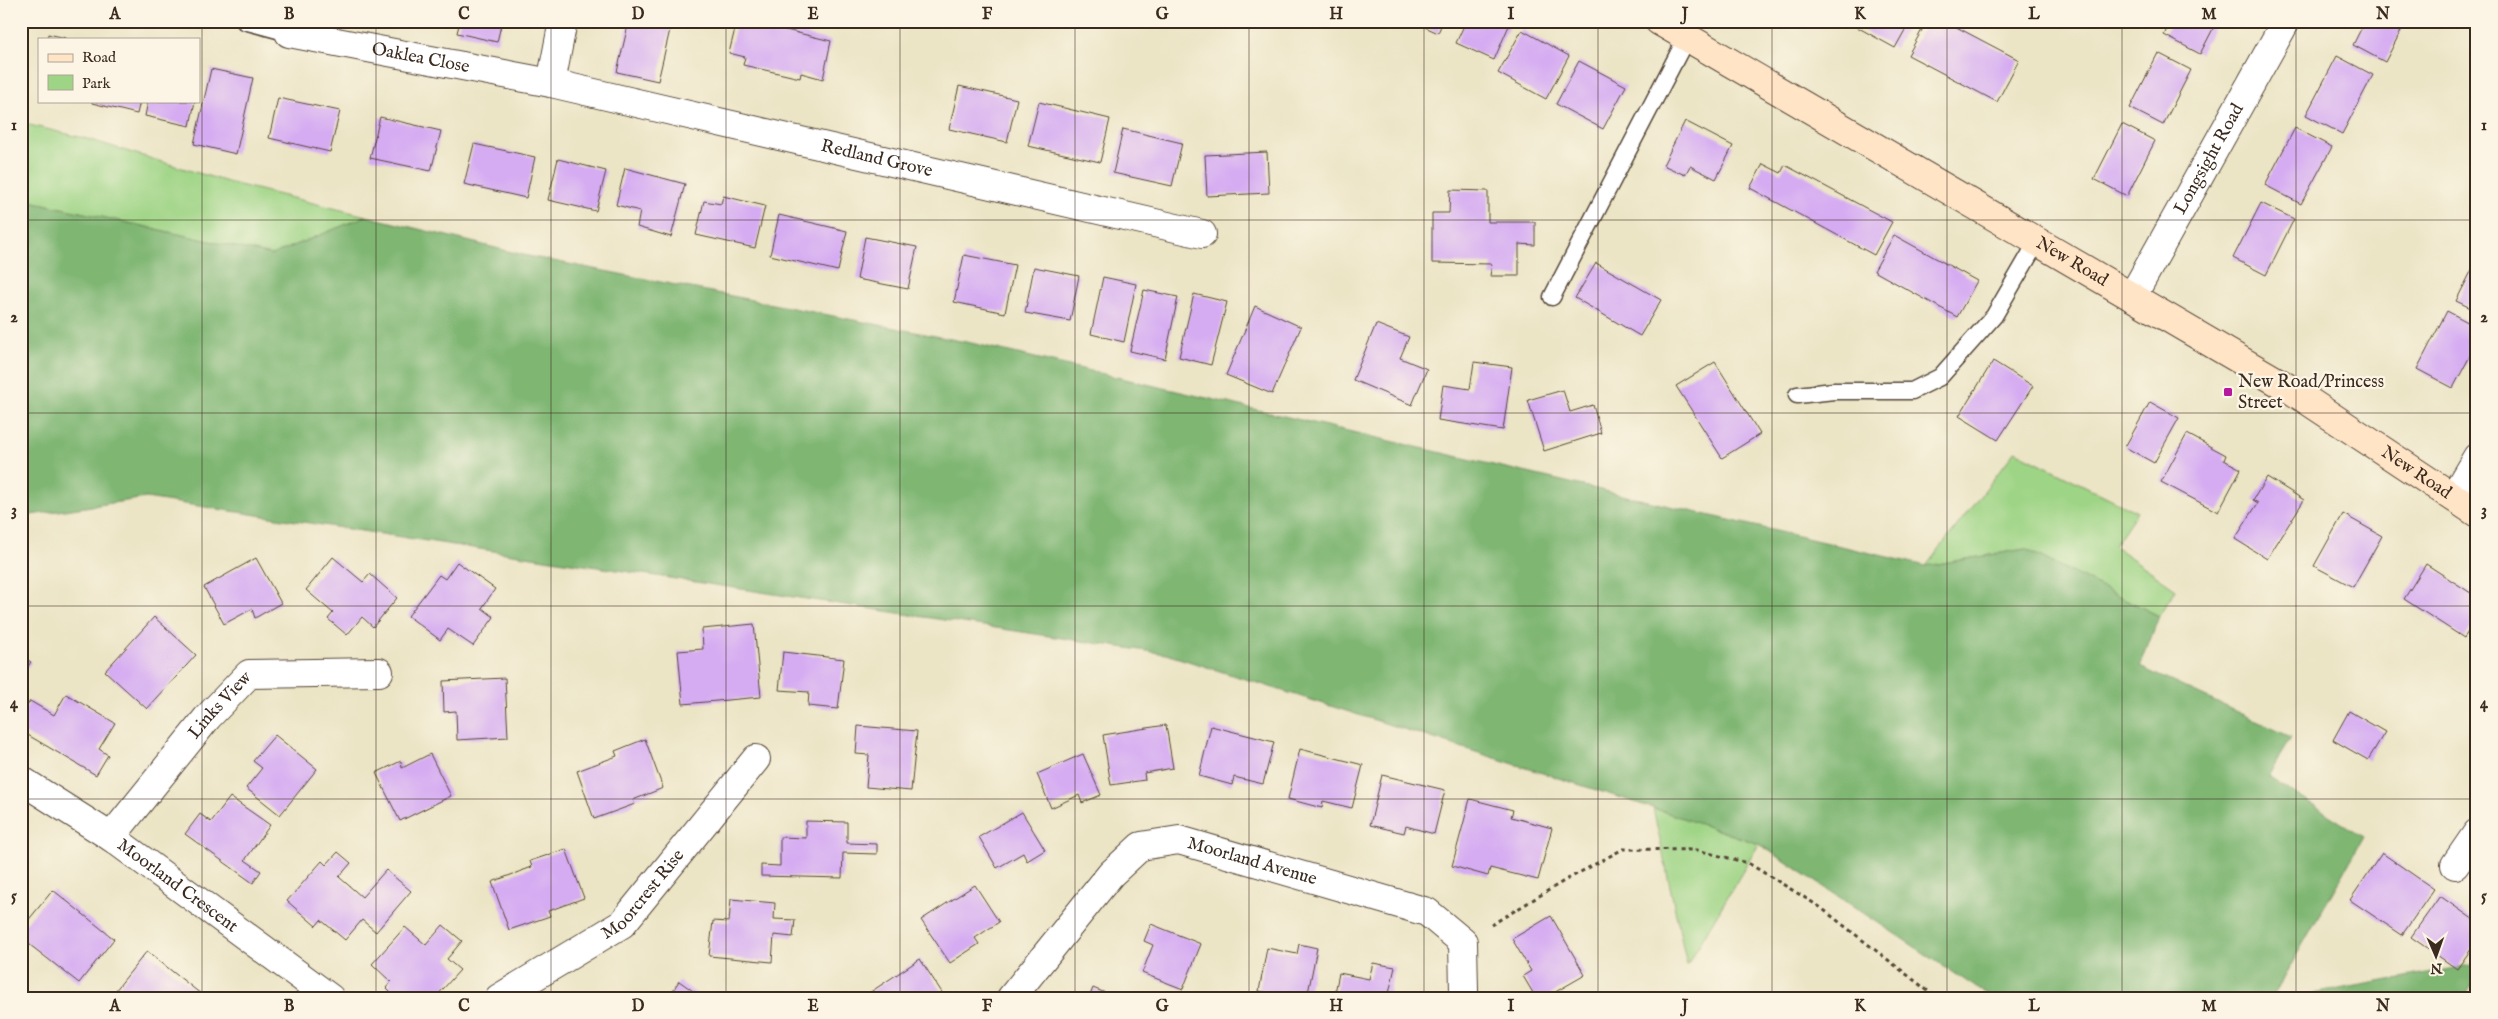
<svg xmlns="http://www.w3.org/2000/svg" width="2498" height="1019" viewBox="0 0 2498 1019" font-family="'IM FELL English',serif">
	<rect width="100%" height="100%" fill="#fcf5e5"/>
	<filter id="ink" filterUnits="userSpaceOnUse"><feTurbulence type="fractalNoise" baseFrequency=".02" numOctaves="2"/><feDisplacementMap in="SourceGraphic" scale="10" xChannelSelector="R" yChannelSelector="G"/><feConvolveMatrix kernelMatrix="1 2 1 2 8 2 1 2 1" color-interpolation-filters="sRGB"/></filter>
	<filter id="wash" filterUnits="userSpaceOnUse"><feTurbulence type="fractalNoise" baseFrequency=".0096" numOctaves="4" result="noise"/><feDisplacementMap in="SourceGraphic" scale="20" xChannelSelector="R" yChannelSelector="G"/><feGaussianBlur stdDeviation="1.12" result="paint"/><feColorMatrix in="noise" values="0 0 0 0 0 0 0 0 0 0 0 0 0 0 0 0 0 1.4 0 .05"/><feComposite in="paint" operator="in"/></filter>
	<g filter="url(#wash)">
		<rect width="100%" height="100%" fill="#ebe4c5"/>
		<g fill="#9ed485" stroke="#6c7f52">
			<path d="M21,123L84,138L231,183L366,216L272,255L21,199Z"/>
			<path d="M2015,451L2137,512L2114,546L2176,589L2159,616L2025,549L1926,566Z"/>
			<path d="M1653,808L1759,844L1687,965Z"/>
		</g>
		<g fill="#7eb672" stroke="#5c7048">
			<path d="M21,199L272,255L366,216L528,256L971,343L1926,566L2025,549L2159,616L2140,667L2291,737L2268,777L2364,837L2272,998H1992L1759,844L1653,808L1166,654L146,498L24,516L21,515Z"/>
			<path d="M2477,964V978L2464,998H2289Z"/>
		</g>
		<g id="blocks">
			<g fill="#d5acf2">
				<path d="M460,21H502L497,42L457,33Z"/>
				<path d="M629,21H672L658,81L617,72Z"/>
				<path d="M737,21H749L831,41L823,79L801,73L800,78L743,65L745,57L729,53Z"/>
				<path d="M1412,21H1443L1438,33Z"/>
				<path d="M1466,21H1511L1494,60L1456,43Z"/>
				<path d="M1846,21H1910L1895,48Z"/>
				<path d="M1927,21H1945L2019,60L1997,102L1908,55Z"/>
				<path d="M2171,21H2217L2200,54L2164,35Z"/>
				<path d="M2365,21H2406L2385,62L2353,45Z"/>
				<path d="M1522,30L1569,56L1546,99L1498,73Z"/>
				<path d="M48,34L66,38L65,39H47Z"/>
				<path d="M2158,53L2191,70L2163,125L2130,108Z"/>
				<path d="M2337,56L2373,75L2342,134L2306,115Z"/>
				<path d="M1579,61L1626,86L1603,129L1556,104Z"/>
				<path d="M211,69L253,78L236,154L194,144Z"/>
				<path d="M959,86L1017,99L1007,142L949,129Z"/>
				<path d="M278,98L340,111L330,152L269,138Z"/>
				<path d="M92,101H140L137,114L92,103Z"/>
				<path d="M148,101H195L190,126L145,116Z"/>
				<path d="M1039,102L1110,119L1100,162L1028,146Z"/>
				<path d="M380,117L441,131L431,171L370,158Z"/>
				<path d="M1685,121L1733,146L1716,179L1690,166L1685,175L1663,165Z"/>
				<path d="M2122,124L2155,141L2127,196L2094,179Z"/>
				<path d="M2295,128L2332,147L2301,204L2265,185Z"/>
				<path d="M1123,129L1182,143L1172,186L1113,173Z"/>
				<path d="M474,144L535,157L526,198L464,184Z"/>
				<path d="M1267,152L1269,193L1207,196L1205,155Z"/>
				<path d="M558,159L606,171L596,211L548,200Z"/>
				<path d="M1763,164L1781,173L1785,165L1892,222L1874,255L1750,188Z"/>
				<path d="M625,168L685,184L671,237L637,227L640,211L616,205Z"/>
				<path d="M1450,190L1488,191V222H1535V245L1519,244V276H1490L1492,264L1432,263V213H1449Z"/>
				<path d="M723,196L765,206L755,248L696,235L704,201L721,204Z"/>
				<path d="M2261,203L2294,219L2266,275L2233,258Z"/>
				<path d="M779,215L847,231L838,271L770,255Z"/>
				<path d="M1894,235L1977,281L1957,317L1874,271Z"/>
				<path d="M865,237L917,247L908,289L857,279Z"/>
				<path d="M964,255L1015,265L1005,313L954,302Z"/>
				<path d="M2477,260V311L2456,301Z"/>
				<path d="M1596,263L1661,300L1640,336L1575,298Z"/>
				<path d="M1034,267L1079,276L1070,321L1025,313Z"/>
				<path d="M1103,277L1136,284L1124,342L1091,334Z"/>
				<path d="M1144,290L1178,297L1165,359L1130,351Z"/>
				<path d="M1194,294L1227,302L1211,365L1179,357Z"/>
				<path d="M1255,306L1301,327L1272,394L1226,375Z"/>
				<path d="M2447,311L2477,327V343L2453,388L2417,369Z"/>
				<path d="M1376,324L1409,337L1400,358L1427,369L1412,405L1353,380Z"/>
				<path d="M1993,361L2033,386L1998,440L1959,416Z"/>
				<path d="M1474,362L1512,367L1503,430L1438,420L1443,385L1470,389Z"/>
				<path d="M1715,362L1760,434L1722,458L1676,386Z"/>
				<path d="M1563,390L1570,412L1593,405L1601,433L1544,451L1528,400Z"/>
				<path d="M2150,402L2179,418L2154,463L2125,447Z"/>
				<path d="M2187,434L2226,455L2224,460L2241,469L2218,512L2161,482Z"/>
				<path d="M2267,477L2304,500L2267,559L2235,539L2258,503L2253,500Z"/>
				<path d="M2343,514L2382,536L2353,587L2314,566Z"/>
				<path d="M333,557L363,582L370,574L397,598L373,627L362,617L347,635L328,619L333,613L306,590Z"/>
				<path d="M256,558L281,603L255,618L252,609L224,624L204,587Z"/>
				<path d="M457,562L495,589L482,608L494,617L473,646L448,629L440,640L408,616L439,575L445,579Z"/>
				<path d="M2426,564L2477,597V618L2464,638L2404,599Z"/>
				<path d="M154,617L196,655L147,709L105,671Z"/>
				<path d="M754,624L761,697L683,704L678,651L703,649L702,629Z"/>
				<path d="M783,652L844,659L838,709L808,706L809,692L779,690Z"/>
				<path d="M21,656L31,662L21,676Z"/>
				<path d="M505,678L508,737L457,740L456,711L444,712L443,681Z"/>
				<path d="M66,694L115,723L99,749L108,755L96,775L21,731V716L30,701L54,715Z"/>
				<path d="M2349,711L2385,732L2368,760L2333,740Z"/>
				<path d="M1166,725L1173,768L1144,773L1145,780L1111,785L1103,735Z"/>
				<path d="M858,726L917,731L911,791L866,787L869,755L856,754Z"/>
				<path d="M1211,726L1274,742L1263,784L1234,777L1232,785L1199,776Z"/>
				<path d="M275,735L317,769L280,815L246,788L262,768L253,761Z"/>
				<path d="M645,739L663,788L633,800L635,804L594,819L577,771L617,756L615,751Z"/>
				<path d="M1300,749L1363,765L1352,808L1323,801L1322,808L1288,799Z"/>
				<path d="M430,754L451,796L400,821L376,773L401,761L402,768Z"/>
				<path d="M1083,754L1101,795L1082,803L1079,795L1051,808L1037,774Z"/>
				<path d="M1382,775L1445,790L1434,834L1406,826L1404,833L1370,825Z"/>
				<path d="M230,797L270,825L245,860L261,871L253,883L185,834L200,814L211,822Z"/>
				<path d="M1470,799L1513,810L1511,817L1552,828L1538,880L1490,868L1488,876L1452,866Z"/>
				<path d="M1022,812L1045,850L1027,861L1023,853L997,868L979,837Z"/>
				<path d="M806,821L847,822V843L877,844V854L843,853L842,878L761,876V865L780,866V837L806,838Z"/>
				<path d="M566,849L584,898L548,911L550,916L509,930L492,882L532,867L530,861Z"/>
				<path d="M338,852L351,863L339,877L362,897L386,870L411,891L376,932L362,920L345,940L321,920L316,926L287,901L322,861L326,865Z"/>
				<path d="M2382,853L2434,889L2402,935L2350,900Z"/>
				<path d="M975,885L999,922L975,938L979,944L950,963L921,920Z"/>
				<path d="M53,890L114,939L79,983L21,938V929Z"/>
				<path d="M2440,896L2477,922V941L2457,969L2411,937Z"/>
				<path d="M731,899L775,903L774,919L795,920L793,937L774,935L772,962L709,956L713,921L729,922Z"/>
				<path d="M1551,916L1585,975L1545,998H1536L1523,976L1531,971L1512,939Z"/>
				<path d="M1151,924L1201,944L1183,989L1142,973L1153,945L1144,941Z"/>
				<path d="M443,925L462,941L447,959L460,970L435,998H396L386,988L391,982L372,964L405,927L426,945Z"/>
				<path d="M1299,944L1317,948L1307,998H1292L1259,991L1267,948L1297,954Z"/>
				<path d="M147,951L178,976L206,998L111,996Z"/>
				<path d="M920,959L945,997L868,998L866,995Z"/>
				<path d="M1373,963L1395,967L1388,998H1334L1339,973L1369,979Z"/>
				<path d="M679,981L703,998H668Z"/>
				<path d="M1093,988L1118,998H1089Z"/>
			</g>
		</g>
	</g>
	<g filter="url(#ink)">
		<use href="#blocks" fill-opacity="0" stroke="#554637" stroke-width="1"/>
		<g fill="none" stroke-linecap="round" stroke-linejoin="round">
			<defs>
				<g id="lane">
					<path d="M244,21L289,33"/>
					<path d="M1552,297L1687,37"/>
					<path d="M1797,395L1834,391H1912L1940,377L1994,316L2037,242"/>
				</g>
				<g id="street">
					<path id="s1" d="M289,33L551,83L1202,234"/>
					<path d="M551,83L563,21"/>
					<path id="s2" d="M2132,297L2286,21"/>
					<path d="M2454,496L2477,457"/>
					<path id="s3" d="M21,780L111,837L330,998"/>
					<path id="s4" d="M111,837L207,718L249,674L379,672"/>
					<path d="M2455,865L2477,833"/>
					<path id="s5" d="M499,998L622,924L756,759"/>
					<path id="s6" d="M1011,998L1111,874L1141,846L1179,840L1427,912L1463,942L1464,991L1462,998"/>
				</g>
				<g id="secondary">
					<path id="s7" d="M1659,21L2290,389L2477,513"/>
				</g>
			</defs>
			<use href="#lane" stroke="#554637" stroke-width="19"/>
			<use href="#street" stroke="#554637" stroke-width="30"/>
			<use href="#secondary" stroke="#554637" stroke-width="30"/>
			<path stroke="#554637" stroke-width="3" stroke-dasharray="4 4" stroke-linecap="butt" d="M1491,925L1564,881L1623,849L1697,850L1748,863L1820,907L1937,998"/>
			<use href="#lane" stroke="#fff" stroke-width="16"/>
			<use href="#street" stroke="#fff" stroke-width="28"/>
			<use href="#secondary" stroke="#ffe4c6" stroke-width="28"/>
		</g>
	</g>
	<path fill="none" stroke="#3b2a1e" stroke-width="1" stroke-opacity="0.55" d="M202,21V998M376,21V998M551,21V998M726,21V998M900,21V998M1075,21V998M1249,21V998M1424,21V998M1598,21V998M1772,21V998M1947,21V998M2122,21V998M2296,21V998M21,220H2477M21,413H2477M21,606H2477M21,799H2477"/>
	<rect fill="#b5179e" stroke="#fcf5e5" stroke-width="2" x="2223" y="387" width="10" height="10" rx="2.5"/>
	<g text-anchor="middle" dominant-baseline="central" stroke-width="4.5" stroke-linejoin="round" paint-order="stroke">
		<g font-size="18" fill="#3b2a1e" stroke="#fcf5e5">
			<text stroke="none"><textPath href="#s1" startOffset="134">Oaklea Close</textPath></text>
			<text stroke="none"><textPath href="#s1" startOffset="601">Redland Grove</textPath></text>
			<text stroke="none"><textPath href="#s2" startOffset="158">Longsight Road</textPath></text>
			<text stroke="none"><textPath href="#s7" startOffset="478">New Road</textPath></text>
			<text stroke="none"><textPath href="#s7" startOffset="882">New Road</textPath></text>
			<text stroke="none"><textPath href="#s4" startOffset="171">Links View</textPath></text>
			<text stroke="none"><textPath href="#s6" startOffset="315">Moorland Avenue</textPath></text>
			<text stroke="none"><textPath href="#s3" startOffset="189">Moorland Crescent</textPath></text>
			<text stroke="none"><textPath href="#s5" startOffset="179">Moorcrest Rise</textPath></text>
		</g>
		<g font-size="18" fill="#3b2a1e" stroke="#fcf5e5" text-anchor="start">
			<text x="2238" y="382">New Road/Princess<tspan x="2238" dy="21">Street</tspan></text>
		</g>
	</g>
	<rect width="2498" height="1019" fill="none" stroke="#fcf5e5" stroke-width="55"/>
	<rect x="38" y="38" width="162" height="65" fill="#fcf5e5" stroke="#afa495"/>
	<rect x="48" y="54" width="25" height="8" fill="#ffe4c6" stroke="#afa495"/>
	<text x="82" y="62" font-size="15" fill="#3b2a1e">Road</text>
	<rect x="48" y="75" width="25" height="15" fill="#9ed485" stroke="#afa495"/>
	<text x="82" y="88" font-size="15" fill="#3b2a1e">Park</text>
	<g transform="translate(2436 956) rotate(178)" stroke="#fcf5e5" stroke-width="4" paint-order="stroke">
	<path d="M0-4L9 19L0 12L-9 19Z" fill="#3b2a1e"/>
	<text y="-8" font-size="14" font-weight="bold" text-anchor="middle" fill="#3b2a1e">N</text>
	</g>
	<rect x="28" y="28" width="2442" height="964" fill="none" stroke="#3b2a1e" stroke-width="2"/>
	<g font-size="16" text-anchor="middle" font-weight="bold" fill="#3b2a1e">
		<text x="115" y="19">A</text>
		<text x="289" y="19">B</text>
		<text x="464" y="19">C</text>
		<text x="638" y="19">D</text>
		<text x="813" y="19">E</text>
		<text x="987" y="19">F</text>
		<text x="1162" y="19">G</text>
		<text x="1336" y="19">H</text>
		<text x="1511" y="19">I</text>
		<text x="1685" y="19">J</text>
		<text x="1860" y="19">K</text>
		<text x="2034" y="19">L</text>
		<text x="2209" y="19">M</text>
		<text x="2383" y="19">N</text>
		<text x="14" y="130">1</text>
		<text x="2484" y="130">1</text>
		<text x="14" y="322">2</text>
		<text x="2484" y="322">2</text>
		<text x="14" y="515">3</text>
		<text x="2484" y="515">3</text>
		<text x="14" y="708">4</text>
		<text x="2484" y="708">4</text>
		<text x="14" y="901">5</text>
		<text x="2484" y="901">5</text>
		<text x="115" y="1011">A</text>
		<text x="289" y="1011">B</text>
		<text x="464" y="1011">C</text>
		<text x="638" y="1011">D</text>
		<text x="813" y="1011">E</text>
		<text x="987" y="1011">F</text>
		<text x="1162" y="1011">G</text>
		<text x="1336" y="1011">H</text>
		<text x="1511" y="1011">I</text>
		<text x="1685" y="1011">J</text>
		<text x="1860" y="1011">K</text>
		<text x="2034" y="1011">L</text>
		<text x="2209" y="1011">M</text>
		<text x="2383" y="1011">N</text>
	</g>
</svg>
